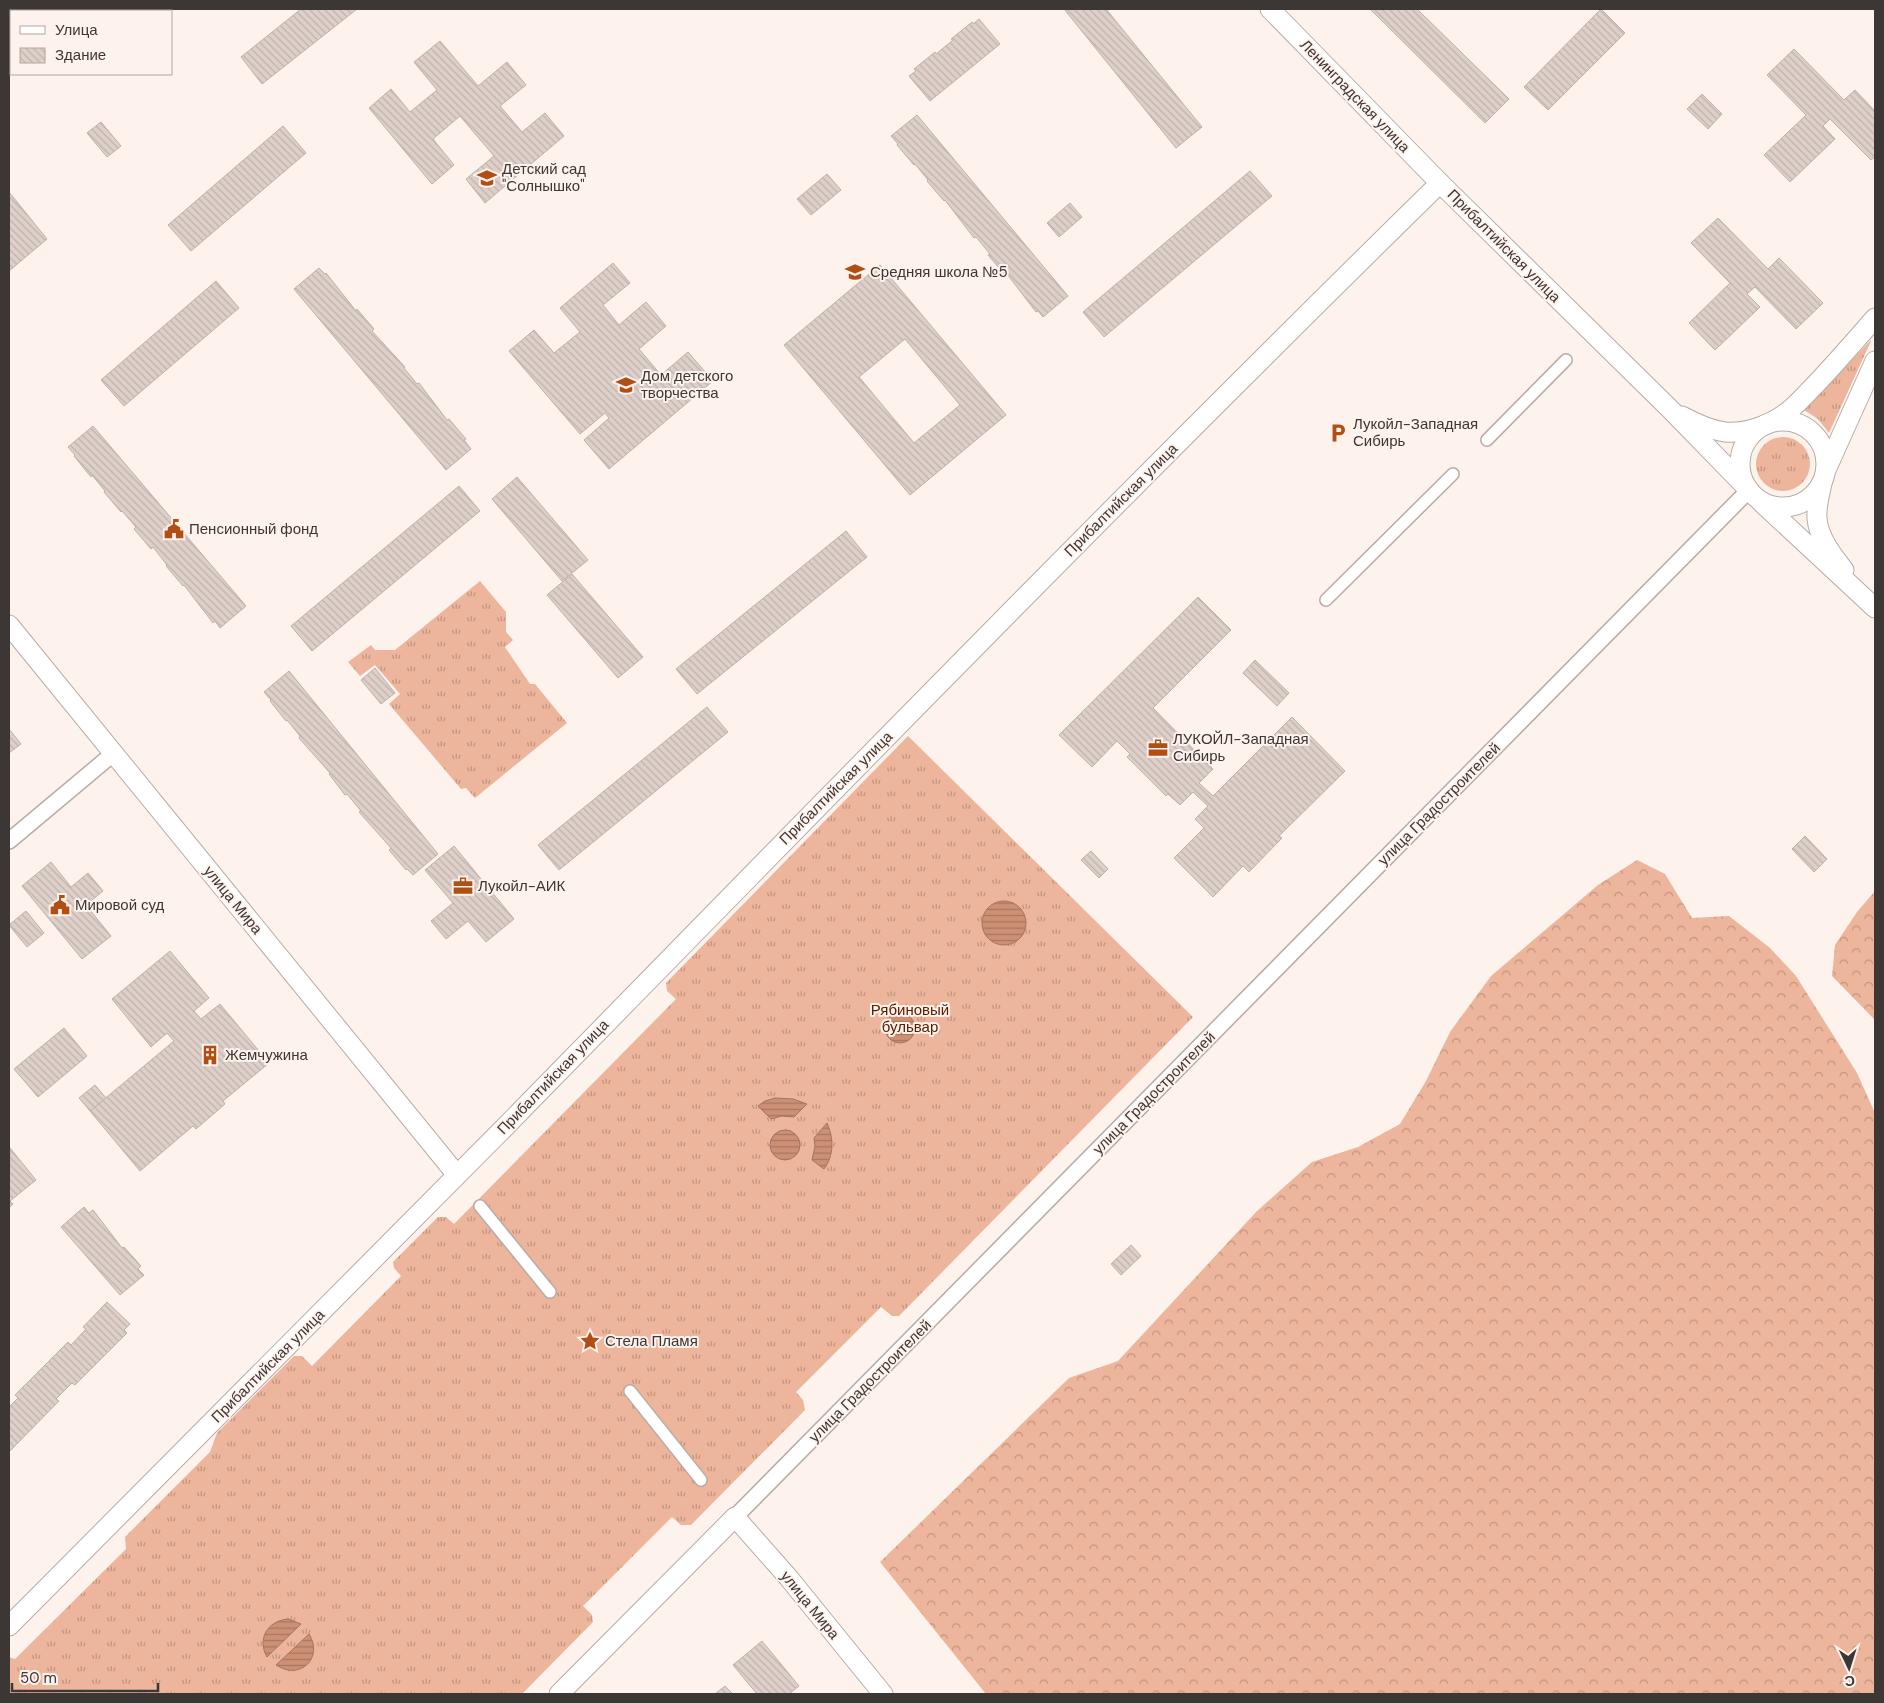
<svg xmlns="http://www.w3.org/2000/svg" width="1884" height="1703" viewBox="0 0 1884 1703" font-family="'DM Sans',sans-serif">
	<defs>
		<pattern id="grass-tufts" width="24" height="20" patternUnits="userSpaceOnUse" patternTransform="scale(1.25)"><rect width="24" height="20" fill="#edb59b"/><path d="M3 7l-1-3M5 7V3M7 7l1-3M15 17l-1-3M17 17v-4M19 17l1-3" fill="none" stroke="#c1947f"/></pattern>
		<pattern id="forest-crowns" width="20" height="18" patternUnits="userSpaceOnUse" patternTransform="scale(1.25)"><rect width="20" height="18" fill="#edb59b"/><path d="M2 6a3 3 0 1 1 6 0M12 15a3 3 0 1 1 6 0" fill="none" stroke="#c1947f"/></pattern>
		<pattern id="water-rules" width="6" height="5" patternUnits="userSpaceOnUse" patternTransform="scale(1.25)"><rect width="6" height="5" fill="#cd9074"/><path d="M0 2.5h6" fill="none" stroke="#a87660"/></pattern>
		<pattern id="building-back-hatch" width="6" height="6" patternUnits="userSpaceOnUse" patternTransform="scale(1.25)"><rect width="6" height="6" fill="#decfc9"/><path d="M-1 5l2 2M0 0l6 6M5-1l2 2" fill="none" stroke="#bfb2ad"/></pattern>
	</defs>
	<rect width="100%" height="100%" fill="#fef2ed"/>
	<g fill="url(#grass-tufts)">
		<path d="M1871,340V341L1829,433L1818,419L1804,410Z"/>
		<circle cx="1783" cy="464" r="27"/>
		<path d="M480,581L506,612V632L513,640L505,647L530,684H535L567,723L475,798L466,788L461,789L389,704L400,694L375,665L360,676L348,662L371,645L375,650H395Z"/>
		<path d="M908,736L1193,1017L899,1316H892L881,1307L796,1392L803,1400L805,1410L691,1525H681L672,1517L583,1606L592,1615L593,1622L522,1694H9V1657L15,1659L126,1549L125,1537L210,1452L217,1433L294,1356H302L312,1366L401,1276L394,1268L393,1262L438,1217H446L454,1224L676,999L667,991L666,983Z"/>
	</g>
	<g fill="url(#forest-crowns)">
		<path d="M1637,860L1665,874L1692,918L1729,916L1770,948L1796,976L1857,1073L1875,1113V1694H986L880,1562L1069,1378L1118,1361L1257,1211L1312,1162L1358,1147L1400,1124L1426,1081L1450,1032L1491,976L1598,885Z"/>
		<path d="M1875,891V1023L1874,1019L1832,976L1835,945L1857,912Z"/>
	</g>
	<g fill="url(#water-rules)" stroke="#a27561">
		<circle cx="1004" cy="923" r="22"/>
		<circle cx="900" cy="1028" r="15"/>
		<path d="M775,1098L793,1099L807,1104L794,1117L782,1116L771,1119L758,1106L765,1101Z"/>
		<path d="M827,1123C834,1138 834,1156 824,1169L812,1160L815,1146L814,1138Z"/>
		<circle cx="785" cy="1145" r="15"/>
		<path d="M288,1619L301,1624L267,1657C257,1639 267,1621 288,1619Z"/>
		<path d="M309,1634C324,1658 300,1681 276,1665Z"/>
	</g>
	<g fill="url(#building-back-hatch)" stroke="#beb0aa" fill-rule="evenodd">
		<path d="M112,9H168L165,11H109Z"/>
		<path d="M301,9H357L262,84L241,57Z"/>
		<path d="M1064,9H1106L1202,127L1176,148Z"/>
		<path d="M1370,9H1417L1509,99L1485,123Z"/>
		<path d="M1601,9L1625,33L1548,110L1524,87Z"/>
		<path d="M979,19L1000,44L930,101L909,76L916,71L914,69L935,52L936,54L953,40L951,39L972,22L973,24Z"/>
		<path d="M440,41L478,86L507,62L526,85L500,106L522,132L545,113L564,136L485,203L466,179L494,156L460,116L433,139L454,165L432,184L369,108L391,89L410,112L437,90L414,62Z"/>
		<path d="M1794,49L1844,100L1855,90L1875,111V157L1871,160L1830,119L1823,126L1835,139L1790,182L1764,155L1806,115L1767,75Z"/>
		<path d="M1702,94L1722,114L1708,129L1687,109Z"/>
		<path d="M917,115L1068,296L1043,317L1038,311L1036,312L1007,274L1005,275L988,255L990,254L976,237L974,238L945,200L944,201L927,181L928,180L915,164L914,165L897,145L898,144L891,136Z"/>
		<path d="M101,122L121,146L107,157L87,133Z"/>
		<path d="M283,126L306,153L191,251L168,225Z"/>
		<path d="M1250,171L1272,196L1104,337L1083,312Z"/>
		<path d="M827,174L841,190L811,215L797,199Z"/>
		<path d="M9,192L47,239L9,271Z"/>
		<path d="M1070,203L1082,217L1059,237L1047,223Z"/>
		<path d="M1718,218L1768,269L1779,258L1823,303L1796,329L1755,287L1747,294L1760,307L1715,350L1689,323L1730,283L1691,243Z"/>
		<path d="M613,263L630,283L603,305L619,325L646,302L666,326L639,349L661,375L688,352L713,381L609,469L584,440L609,418L605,413L580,434L509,351L534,330L554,353L580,332L560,308Z"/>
		<path d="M880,265L1006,415L910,495L784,345ZM905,339L960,405L914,443L859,377Z"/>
		<path d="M319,268L325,274L326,273L356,311L357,309L374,329L372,331L405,367L404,368L417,384L419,383L447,420L449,419L466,439L464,440L471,449L446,470L294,289Z"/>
		<path d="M216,281L239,308L124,406L101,380Z"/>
		<path d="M93,426L246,606L220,628L215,621L213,623L184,585L183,586L166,566L167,565L153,547L151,549L134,529L136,527L122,511L121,512L104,492L105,491L92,475L91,477L74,456L75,455L68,447Z"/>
		<path d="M517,477L588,560L562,581L492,499Z"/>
		<path d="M459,486L480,511L312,651L291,626Z"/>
		<path d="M846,531L867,557L697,694L676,669Z"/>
		<path d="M572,574L643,657L618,678L547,595Z"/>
		<path d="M1198,597L1231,630L1153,708L1213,769L1199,783L1213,796L1292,717L1345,771L1279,836L1282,838L1249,872L1243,866L1213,897L1174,858L1204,828L1195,819L1208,806L1193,792L1180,805L1168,794L1166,796L1127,757L1130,754L1117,741L1092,767L1059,735Z"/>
		<path d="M1255,660L1289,693L1277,706L1243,673Z"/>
		<path d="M375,668L395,693L381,704L361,680Z"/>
		<path d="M289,671L438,854L413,875L407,869L406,870L389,850L391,848L359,812L361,811L347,794L345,795L329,774L330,773L299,738L300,736L287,720L286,721L270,701L271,700L264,692Z"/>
		<path d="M707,707L728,732L559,870L538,845Z"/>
		<path d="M9,729L21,744L9,753Z"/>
		<path d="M1805,836L1827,859L1814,872L1792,849Z"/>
		<path d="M454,846L514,919L486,942L468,921L446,939L431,921L453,903L425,870Z"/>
		<path d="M1091,851L1108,869L1099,878L1081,860Z"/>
		<path d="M51,862L71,887L88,873L103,891L86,905L111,936L82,959L22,886Z"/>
		<path d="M26,911L44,933L27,947L9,925Z"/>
		<path d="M170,951L209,998L194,1011L201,1019L220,1004L269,1063L223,1101L225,1104L210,1117L196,1129L193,1126L140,1171L90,1111L174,1041L167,1033L151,1047L112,999Z"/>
		<path d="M64,1028L87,1056L38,1097L14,1069Z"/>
		<path d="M95,1085L106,1098L90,1111L79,1098Z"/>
		<path d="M10,1148L36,1180L10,1201L13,1204L9,1208Z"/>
		<path d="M84,1207L89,1213L93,1210L122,1248L124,1247L141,1266L138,1269L144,1275L120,1295L61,1227Z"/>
		<path d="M1131,1245L1141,1256L1121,1275L1111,1264Z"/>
		<path d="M107,1302L130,1324L124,1330L127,1333L75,1385L72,1383L56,1399L59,1401L9,1452V1407L18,1398L15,1395L68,1342L71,1345L86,1329L83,1327Z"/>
		<path d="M762,1641L799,1686L789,1694H757L733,1665Z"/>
		<path d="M725,1686L733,1694H715Z"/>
	</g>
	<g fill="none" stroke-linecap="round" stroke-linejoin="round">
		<defs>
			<g id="pedestrian">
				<path d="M1487,440L1566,360"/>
				<path d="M1326,600L1453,474"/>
				<path d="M480,1206L550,1292"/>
				<path d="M630,1391L701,1480"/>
			</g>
			<g id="minor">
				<path d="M9,841L114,753"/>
				<path d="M735,1517L1749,490"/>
			</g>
			<g id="tertiary">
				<path d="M1270,9L1440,183L1670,409L1749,490"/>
				<path d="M1682,416C1695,423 1710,430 1725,432C1744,434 1768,426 1783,415C1794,408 1804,396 1814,386C1835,364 1855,341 1875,318"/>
				<circle cx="1783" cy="464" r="43"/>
				<path d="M1826,470L1875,361"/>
				<path d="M1822,483C1820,494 1816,506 1817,518C1818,537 1833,556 1844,570"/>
				<path d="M1761,502L1875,608"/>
				<path d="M9,625L457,1175"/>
				<path d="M9,1626C175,1460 341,1294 506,1126C815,810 1124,493 1440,183"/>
				<path d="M559,1694L735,1517L788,1577L883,1694"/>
			</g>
		</defs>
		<use href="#pedestrian" stroke="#b9aba5" stroke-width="14"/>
		<use href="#minor" stroke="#b9aba5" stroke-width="18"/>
		<use href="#tertiary" stroke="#b9aba5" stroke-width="21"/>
		<use href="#pedestrian" stroke="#fff" stroke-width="11"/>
		<use href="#minor" stroke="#fff" stroke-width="15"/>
		<use href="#tertiary" stroke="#fff" stroke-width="19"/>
	</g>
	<defs>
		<symbol id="school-bare" viewBox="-9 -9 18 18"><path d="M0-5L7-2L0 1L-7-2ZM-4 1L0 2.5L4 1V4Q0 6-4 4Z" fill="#b14e15" stroke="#fef2ed" stroke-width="2.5" paint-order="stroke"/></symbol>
		<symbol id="parking-bare" viewBox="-9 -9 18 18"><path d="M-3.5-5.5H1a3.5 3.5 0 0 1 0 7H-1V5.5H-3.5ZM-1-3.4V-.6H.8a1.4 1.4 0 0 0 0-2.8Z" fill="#b14e15" stroke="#fef2ed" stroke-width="2.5" paint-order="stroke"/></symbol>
		<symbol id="civic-bare" viewBox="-9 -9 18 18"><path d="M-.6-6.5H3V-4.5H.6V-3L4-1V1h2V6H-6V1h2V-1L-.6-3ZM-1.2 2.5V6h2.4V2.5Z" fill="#b14e15" stroke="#fef2ed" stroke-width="2.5" paint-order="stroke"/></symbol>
		<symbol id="office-bare" viewBox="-9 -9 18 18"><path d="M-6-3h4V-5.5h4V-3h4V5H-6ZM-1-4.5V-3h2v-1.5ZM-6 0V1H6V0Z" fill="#b14e15" stroke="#fef2ed" stroke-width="2.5" paint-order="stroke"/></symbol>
		<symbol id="building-bare" viewBox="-9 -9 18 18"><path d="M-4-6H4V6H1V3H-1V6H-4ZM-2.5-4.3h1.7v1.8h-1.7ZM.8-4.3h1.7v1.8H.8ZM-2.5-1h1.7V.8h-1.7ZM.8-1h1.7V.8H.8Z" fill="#b14e15" stroke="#fef2ed" stroke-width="2.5" paint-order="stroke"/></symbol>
		<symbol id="sight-bare" viewBox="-9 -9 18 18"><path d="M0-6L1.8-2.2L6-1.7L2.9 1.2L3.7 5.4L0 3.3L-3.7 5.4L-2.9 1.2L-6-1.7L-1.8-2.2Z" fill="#b14e15" stroke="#fef2ed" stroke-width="2.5" paint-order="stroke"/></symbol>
	</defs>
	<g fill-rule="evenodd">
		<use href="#school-bare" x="473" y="164" width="28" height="28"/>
		<use href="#school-bare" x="841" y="258" width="28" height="28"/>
		<use href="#school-bare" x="612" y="371" width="28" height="28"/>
		<use href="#parking-bare" x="1324" y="419" width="28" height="28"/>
		<use href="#civic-bare" x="160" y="515" width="28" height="28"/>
		<use href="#office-bare" x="1144" y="734" width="28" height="28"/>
		<use href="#office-bare" x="449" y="872" width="28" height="28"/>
		<use href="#civic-bare" x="46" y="891" width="28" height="28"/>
		<use href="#building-bare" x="196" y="1041" width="28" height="28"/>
		<use href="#sight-bare" x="576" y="1327" width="28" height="28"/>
	</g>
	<g text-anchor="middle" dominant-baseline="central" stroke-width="4" stroke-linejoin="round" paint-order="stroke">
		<g font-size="15" fill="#3c3634" stroke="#fef2ed">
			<text transform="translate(1355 96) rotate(46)">Ленинградская улица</text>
			<text transform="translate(1504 246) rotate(45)">Прибалтийская улица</text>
			<text transform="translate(1121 500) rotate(-45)">Прибалтийская улица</text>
			<text transform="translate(836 788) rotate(-45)">Прибалтийская улица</text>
			<text transform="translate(1439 804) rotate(-45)">улица Градостроителей</text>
			<text transform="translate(233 900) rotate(51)">улица Мира</text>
			<text transform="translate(553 1077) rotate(-46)">Прибалтийская улица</text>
			<text transform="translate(1154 1093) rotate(-45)">улица Градостроителей</text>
			<text transform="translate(268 1366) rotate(-45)">Прибалтийская улица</text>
			<text transform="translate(870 1381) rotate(-45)">улица Градостроителей</text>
			<text transform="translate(810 1605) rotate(51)">улица Мира</text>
		</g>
		<g font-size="15" fill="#3c3634" stroke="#fef2ed" text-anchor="start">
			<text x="502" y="169">Детский сад<tspan x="502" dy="17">"Солнышко"</tspan></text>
			<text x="870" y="272">Средняя школа №5</text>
			<text x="641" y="376">Дом детского<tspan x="641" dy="17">творчества</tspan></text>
			<text x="1353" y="424">Лукойл-Западная<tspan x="1353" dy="17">Сибирь</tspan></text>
			<text x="189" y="529">Пенсионный фонд</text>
			<text x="1173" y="739">ЛУКОЙЛ-Западная<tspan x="1173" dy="17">Сибирь</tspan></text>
			<text x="478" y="886">Лукойл-АИК</text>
			<text x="75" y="905">Мировой суд</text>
			<text x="225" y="1055">Жемчужина</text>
			<text x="605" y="1341">Стела Пламя</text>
		</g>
		<g font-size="15" fill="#582000" stroke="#fef2ed">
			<text x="910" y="1010">Рябиновый<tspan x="910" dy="17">бульвар</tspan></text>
		</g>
	</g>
	<rect width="1884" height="1703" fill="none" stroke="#3c3634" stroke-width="20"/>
	<rect x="10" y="10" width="162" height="65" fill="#fef2ed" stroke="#b0a7a3"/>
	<rect x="20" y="26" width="25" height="8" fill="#ffffff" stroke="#b0a7a3"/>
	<text x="55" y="35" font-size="15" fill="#3c3634">Улица</text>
	<rect x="20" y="48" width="25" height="15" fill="url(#building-back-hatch)" stroke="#b0a7a3"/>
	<text x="55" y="60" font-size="15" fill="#3c3634">Здание</text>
	<g transform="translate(1849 1668) rotate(176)" stroke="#fef2ed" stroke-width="4" paint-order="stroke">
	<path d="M0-4L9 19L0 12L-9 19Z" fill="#3c3634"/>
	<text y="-8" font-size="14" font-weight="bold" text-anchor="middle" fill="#3c3634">С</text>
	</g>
	<path d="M12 1683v8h146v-8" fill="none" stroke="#3c3634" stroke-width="2.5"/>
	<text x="20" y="1683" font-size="15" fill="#3c3634" stroke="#fef2ed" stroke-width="4" paint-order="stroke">50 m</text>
</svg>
